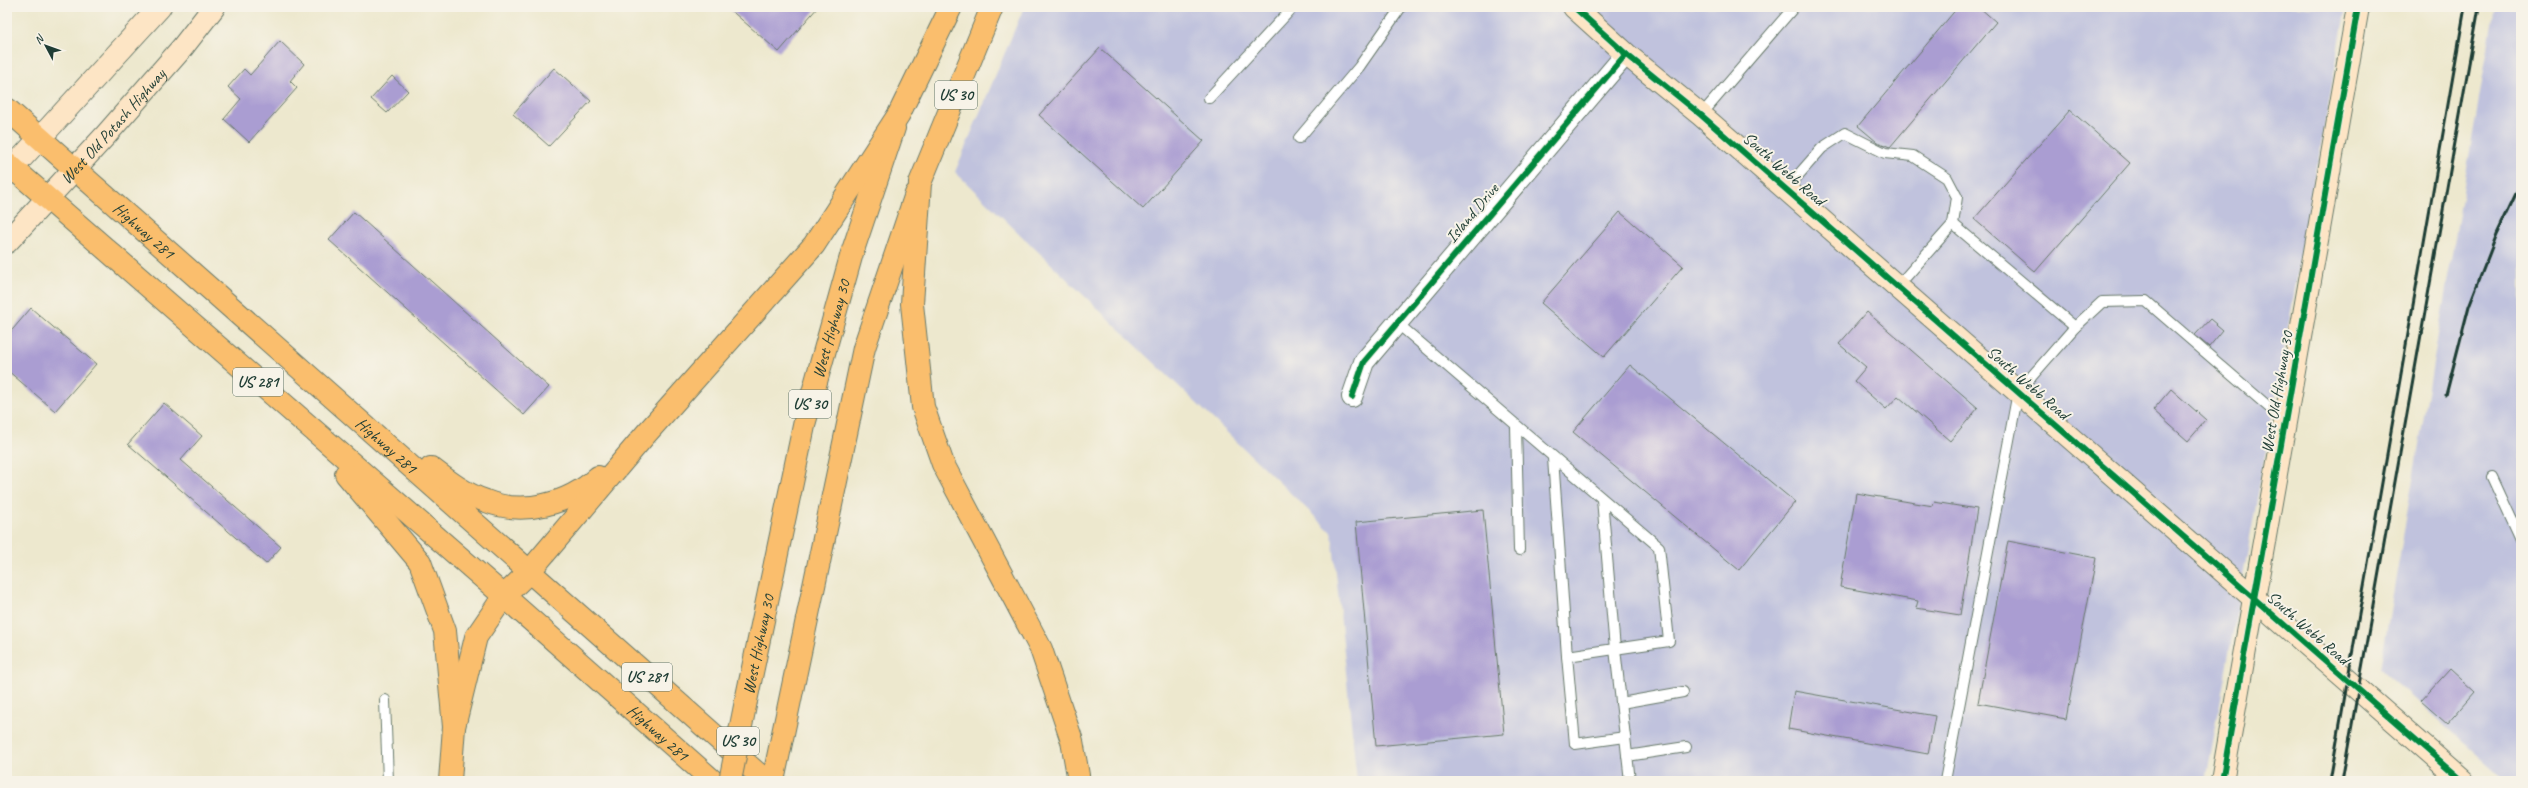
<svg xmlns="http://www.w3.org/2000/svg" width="2528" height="788" viewBox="0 0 2528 788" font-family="Caveat,sans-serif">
	<rect width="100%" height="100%" fill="#f7f3e8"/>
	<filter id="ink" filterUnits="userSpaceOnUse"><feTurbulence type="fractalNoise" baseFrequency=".025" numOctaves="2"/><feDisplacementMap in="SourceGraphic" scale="8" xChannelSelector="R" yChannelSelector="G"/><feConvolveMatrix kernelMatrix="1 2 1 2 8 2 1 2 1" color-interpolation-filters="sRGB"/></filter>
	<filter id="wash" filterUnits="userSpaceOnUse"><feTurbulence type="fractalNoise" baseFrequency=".012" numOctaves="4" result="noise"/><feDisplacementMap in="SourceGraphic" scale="16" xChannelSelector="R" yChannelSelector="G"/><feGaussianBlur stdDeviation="0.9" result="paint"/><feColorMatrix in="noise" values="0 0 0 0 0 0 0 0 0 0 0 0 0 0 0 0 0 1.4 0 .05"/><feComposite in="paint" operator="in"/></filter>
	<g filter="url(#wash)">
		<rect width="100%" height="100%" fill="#ede8ce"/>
		<g fill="#c0c2dd">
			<path d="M1024,7H2346L2206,781H1357L1332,533L955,172Z"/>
			<path d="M2495,7H2521V781H2507L2380,669Z"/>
		</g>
		<g id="blocks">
			<g fill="#aa9dd2">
				<path d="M727,7H818L779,52Z"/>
				<path d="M1958,7H1979L1996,22L1890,147L1877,142L1858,126Z"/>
				<path d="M280,41L304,64L290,81L297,88L249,142L224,119L241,99L228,87L244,69L250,75Z"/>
				<path d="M1100,48L1204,141L1143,209L1039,115Z"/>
				<path d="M554,68L591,101L549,146L513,114Z"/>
				<path d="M392,76L408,91L387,113L371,99Z"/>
				<path d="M2070,110L2130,163L2035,272L1974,219Z"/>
				<path d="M354,212L549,387L524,415L329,240Z"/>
				<path d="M1620,212L1683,266L1604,357L1541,303Z"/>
				<path d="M31,308L96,364L55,411L7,370V336Z"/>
				<path d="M1867,312L1978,408L1950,441L1898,396L1886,409L1854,381L1866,367L1839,344Z"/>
				<path d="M2210,319L2223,330L2209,347L2195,335Z"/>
				<path d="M1630,365L1795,502L1739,570L1573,432Z"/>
				<path d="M2171,389L2206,420L2188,441L2153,410Z"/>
				<path d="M164,403L202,436L181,460L281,547L266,564L128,444Z"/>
				<path d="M1856,493L1933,506L1934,502L1977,509L1960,615L1916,608L1918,601L1840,587Z"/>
				<path d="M1483,510L1504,734L1376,746L1356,522Z"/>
				<path d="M2008,541L2096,558L2066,719L1978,703Z"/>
				<path d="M2450,669L2475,692L2447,724L2421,701Z"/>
				<path d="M1794,691L1935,716L1928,754L1788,729Z"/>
			</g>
		</g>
	</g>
	<g filter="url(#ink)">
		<use href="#blocks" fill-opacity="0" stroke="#67796a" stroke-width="1"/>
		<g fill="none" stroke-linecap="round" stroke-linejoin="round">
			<defs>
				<g id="lane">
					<path d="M1209,98L1293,7"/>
					<path d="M1701,115L1794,7"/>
					<path d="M1299,138L1359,67L1401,7"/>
					<path d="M1786,189L1822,148L1845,133L1885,153L1913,156L1947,178L1957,197L1953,224L1897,287"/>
					<path d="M1953,224L2075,327"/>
					<path d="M1397,323L1659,547L1669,641L1567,656L1553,458"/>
					<path d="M1516,426L1519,550"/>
					<path d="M2492,477L2521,540"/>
					<path d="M1602,499L1615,649L1630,781"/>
					<path d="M1567,656L1575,744L1625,737"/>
					<path d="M385,700L388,781"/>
					<path d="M1621,703L1683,692"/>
					<path d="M1627,756L1686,747"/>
					<path d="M1945,781L2018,392L2075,327L2102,302L2146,301L2285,421"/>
				</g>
				<path id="street" d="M1352,397L1364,362L1626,54"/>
				<g id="secondary">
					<path d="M1574,7L1626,54L1701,115L2463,781"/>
					<path d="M7,174L160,7"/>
					<path id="s1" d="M7,242L105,136L182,48L214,7"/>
					<path d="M2222,781L2358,7"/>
				</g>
				<g id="primary">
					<path id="s2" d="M746,701L805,421L852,253L894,128"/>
					<path d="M773,781L864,348L916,194"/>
				</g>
				<g id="highway">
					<path d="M992,7L920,183L912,304L923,407L943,464L1041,649L1072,741L1079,781"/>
					<path id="s3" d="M7,109L766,781"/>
					<path id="s4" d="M7,163L504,596L713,781"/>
					<path d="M431,468C448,481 465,494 486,501C523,516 569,504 598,477"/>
					<path d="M346,474L420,562L445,631L454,727L450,781"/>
					<path d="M454,727L476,637L504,596L529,572L645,435L814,245L899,114L951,7"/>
				</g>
			</defs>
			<use href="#lane" stroke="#67796a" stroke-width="12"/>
			<use href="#street" stroke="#67796a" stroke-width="22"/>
			<use href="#secondary" stroke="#67796a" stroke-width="24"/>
			<use href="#primary" stroke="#67796a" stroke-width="24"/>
			<use href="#highway" stroke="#67796a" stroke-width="24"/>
			<use href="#lane" stroke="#fff" stroke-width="10"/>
			<use href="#street" stroke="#fff" stroke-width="20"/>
			<use href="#secondary" stroke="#fde5c5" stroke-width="22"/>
			<use href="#primary" stroke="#fabe6d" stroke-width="22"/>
			<use href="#highway" stroke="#fabe6d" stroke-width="22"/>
			<g stroke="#1f3d34" stroke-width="3">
				<path d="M2446,395L2469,306L2497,234L2521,183"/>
				<path d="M2330,781L2465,7"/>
				<path d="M2342,781L2479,7"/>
			</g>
			<defs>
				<path id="primary-bridge" d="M730,781L746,701"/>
			</defs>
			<use href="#primary-bridge" stroke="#67796a" stroke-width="24" stroke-linecap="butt"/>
			<use href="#primary-bridge" stroke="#fabe6d" stroke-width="22"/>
			<defs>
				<g id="cycleway">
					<path d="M1574,7L1626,54L1701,115L2463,781"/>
					<path d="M1352,397L1364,362L1626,54"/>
					<path d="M2222,781L2358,7"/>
				</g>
			</defs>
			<use href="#cycleway" stroke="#f7f3e8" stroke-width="8"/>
			<use href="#cycleway" stroke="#00873e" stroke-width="6"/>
		</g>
	</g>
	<g text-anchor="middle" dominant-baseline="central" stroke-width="4" stroke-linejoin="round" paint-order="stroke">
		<g fill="#f7f3e8" stroke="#60746a" stroke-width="1">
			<rect x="935" y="81" width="42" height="28" rx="3"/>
			<rect x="233" y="368" width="50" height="28" rx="3"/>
			<rect x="789" y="390" width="42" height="28" rx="3"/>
			<rect x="622" y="663" width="50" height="28" rx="3"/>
			<rect x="717" y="727" width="42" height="28" rx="3"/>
		</g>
		<g font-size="16" font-weight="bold" fill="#1f3d34">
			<text x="956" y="95">US 30</text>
			<text x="258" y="382">US 281</text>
			<text x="810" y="404">US 30</text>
			<text x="647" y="677">US 281</text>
			<text x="738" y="741">US 30</text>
		</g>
		<g font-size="17" fill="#1f3d34" stroke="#f7f3e8">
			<text stroke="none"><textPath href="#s1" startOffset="157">West Old Potash Highway</textPath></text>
			<text transform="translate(1784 169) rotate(41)">South Webb Road</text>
			<text transform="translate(1472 213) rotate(-50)">Island Drive</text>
			<text stroke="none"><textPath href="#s3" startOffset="183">Highway 281</textPath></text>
			<text stroke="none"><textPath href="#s2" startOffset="382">West Highway 30</textPath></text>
			<text transform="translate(2028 383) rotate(41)">South Webb Road</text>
			<text transform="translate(2277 392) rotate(-80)">West Old Highway 30</text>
			<text stroke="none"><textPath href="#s3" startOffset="507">Highway 281</textPath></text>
			<text transform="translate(2308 628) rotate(41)">South Webb Road</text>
			<text stroke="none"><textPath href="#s2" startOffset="58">West Highway 30</textPath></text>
			<text stroke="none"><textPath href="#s4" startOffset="865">Highway 281</textPath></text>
		</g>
	</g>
	<rect width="2528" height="788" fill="none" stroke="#f7f3e8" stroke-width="24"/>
	<g transform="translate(46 46) rotate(311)" stroke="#f7f3e8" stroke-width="3" paint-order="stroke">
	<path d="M0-3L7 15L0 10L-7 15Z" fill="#1f3d34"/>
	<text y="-6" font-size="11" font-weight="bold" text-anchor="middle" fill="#1f3d34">N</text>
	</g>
</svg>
